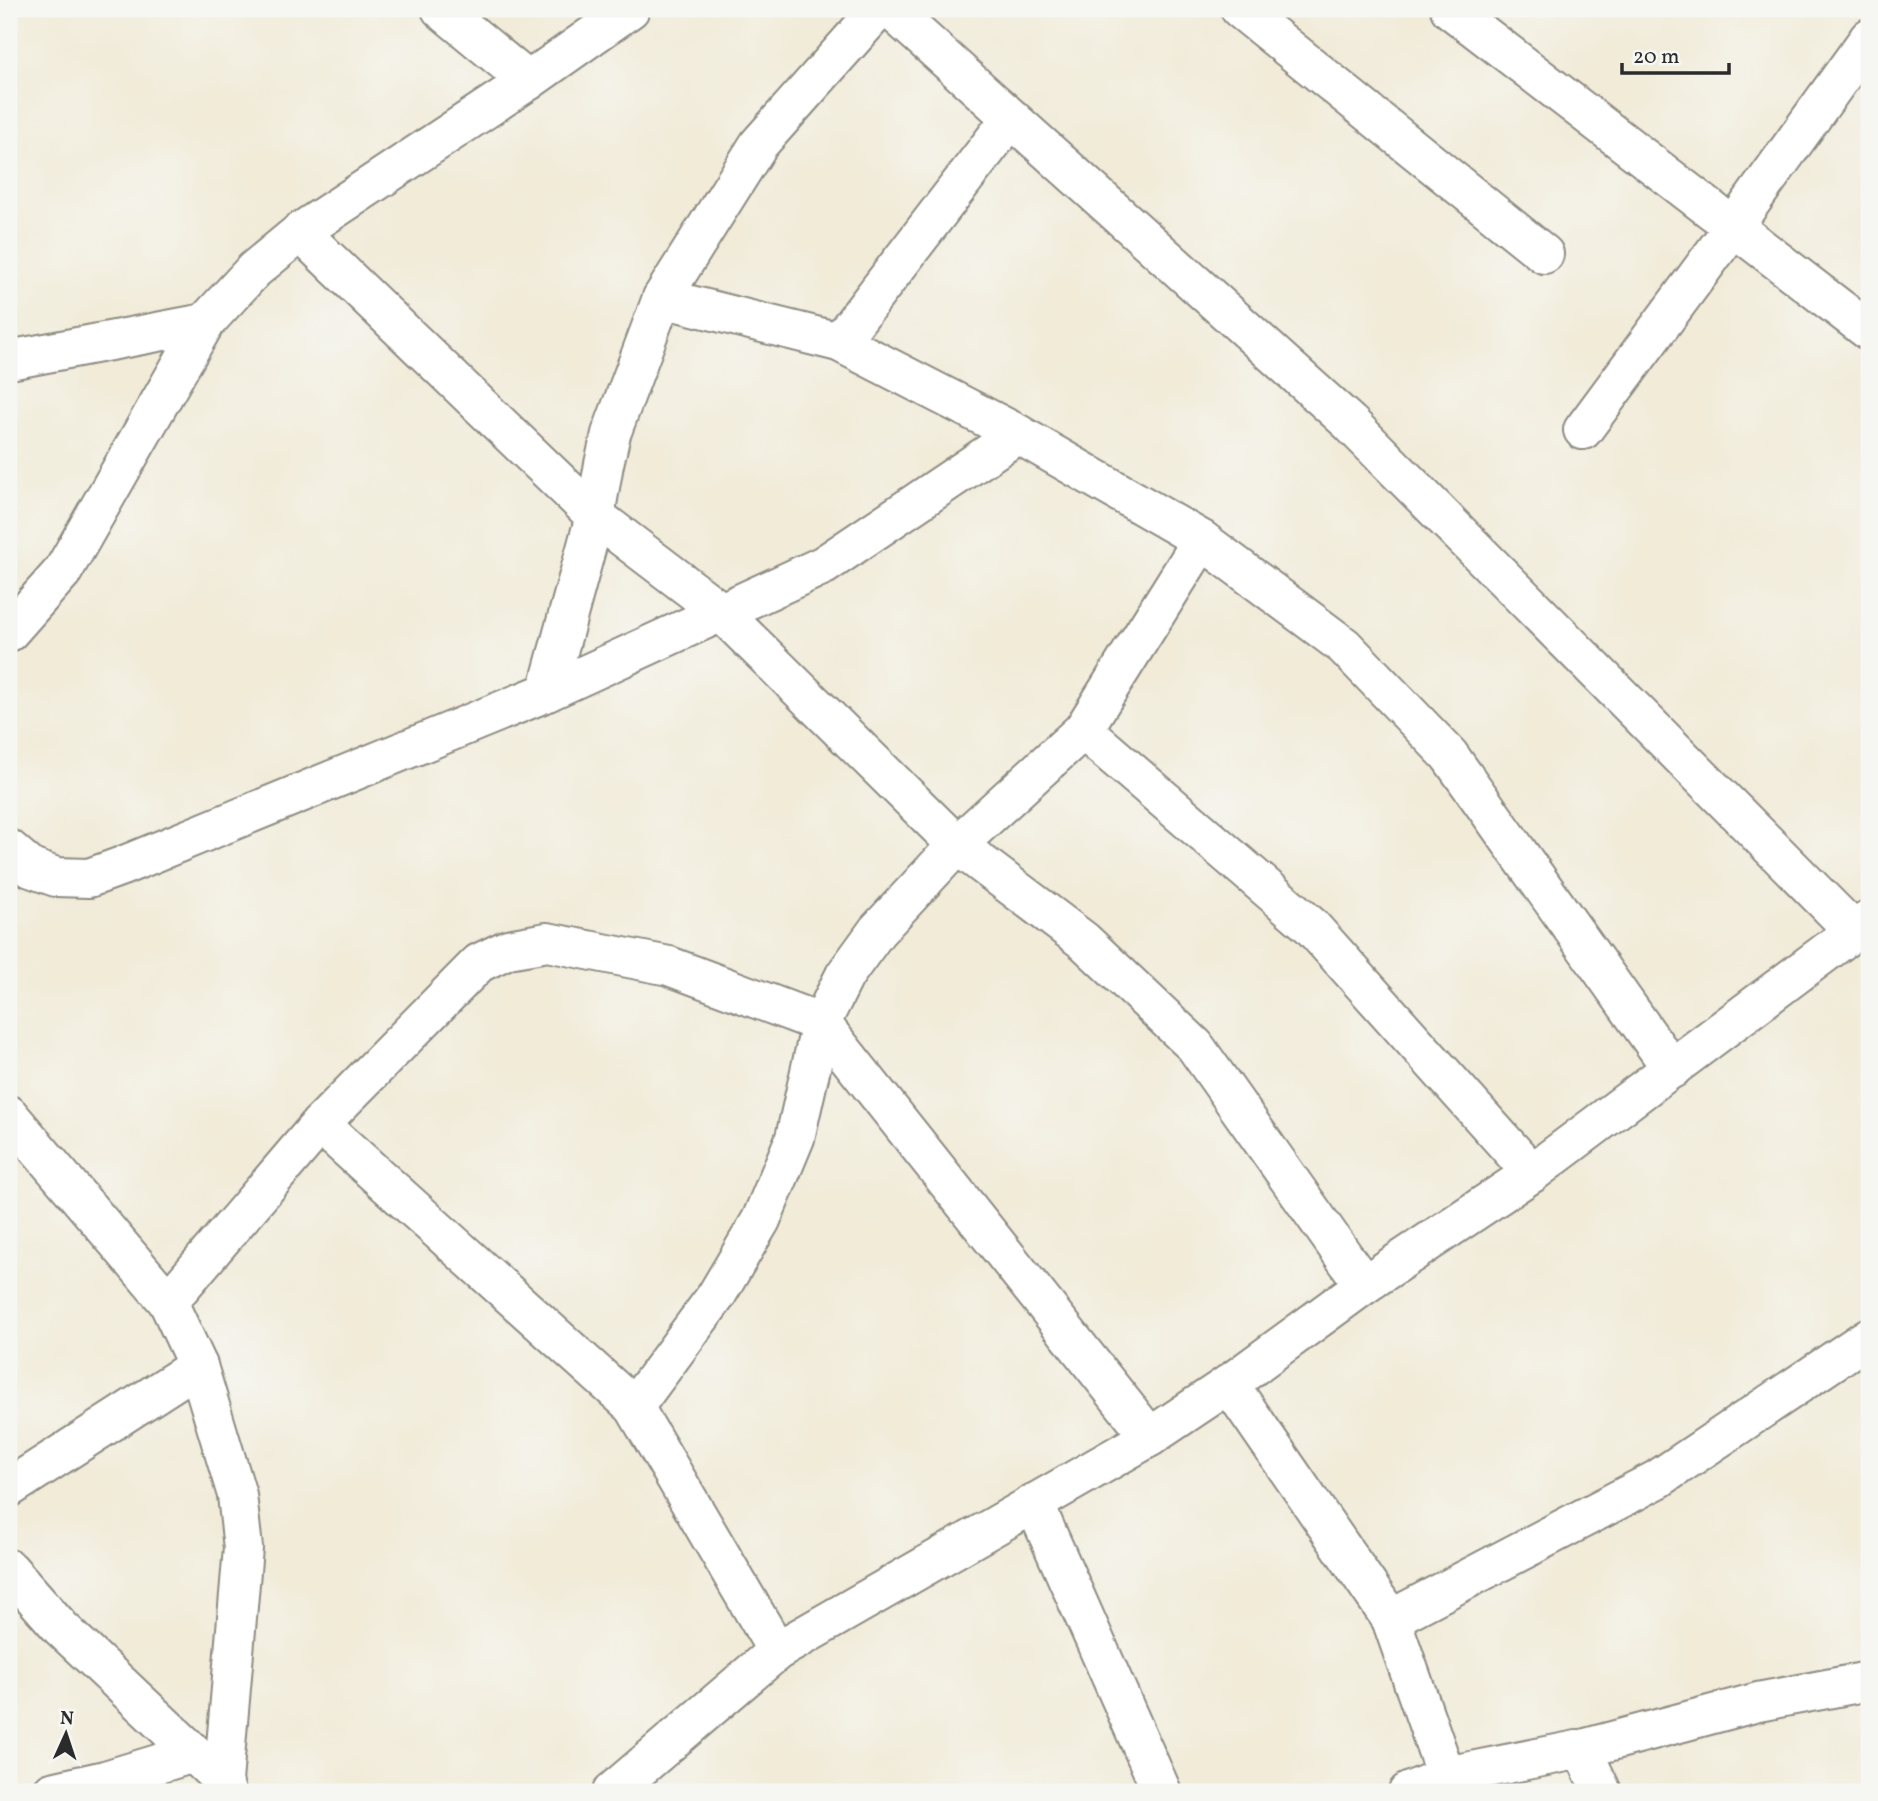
<svg xmlns="http://www.w3.org/2000/svg" width="1878" height="1801" viewBox="0 0 1878 1801" font-family="Vollkorn,serif">
	<rect width="100%" height="100%" fill="#f6f6f2"/>
	<filter id="ink" filterUnits="userSpaceOnUse"><feTurbulence type="fractalNoise" baseFrequency=".0143" numOctaves="2"/><feDisplacementMap in="SourceGraphic" scale="14" xChannelSelector="R" yChannelSelector="G"/><feConvolveMatrix kernelMatrix="1 2 1 2 8 2 1 2 1" color-interpolation-filters="sRGB"/></filter>
	<filter id="wash" filterUnits="userSpaceOnUse"><feTurbulence type="fractalNoise" baseFrequency=".00686" numOctaves="4" result="noise"/><feDisplacementMap in="SourceGraphic" scale="28" xChannelSelector="R" yChannelSelector="G"/><feGaussianBlur stdDeviation="1.57" result="paint"/><feColorMatrix in="noise" values="0 0 0 0 0 0 0 0 0 0 0 0 0 0 0 0 0 1.4 0 .05"/><feComposite in="paint" operator="in"/></filter>
	<g filter="url(#wash)">
		<rect width="100%" height="100%" fill="#f1ebd8"/>
	</g>
	<g filter="url(#ink)">
		<g fill="none" stroke-linecap="round" stroke-linejoin="round">
			<defs>
				<g id="minor">
					<path d="M441,9L528,81"/>
					<path d="M890,9L1350,423L1854,931"/>
					<path d="M1240,9L1544,254"/>
					<path d="M1450,9L1869,331"/>
					<path d="M300,232L595,516L720,611L957,845L1084,941L1195,1046L1364,1285"/>
					<path d="M662,298L839,342L1018,434L1202,540L1344,646L1449,755L1672,1069"/>
					<path d="M839,342L1011,118"/>
					<path d="M9,360L205,323"/>
					<path d="M1583,430L1734,226L1869,38"/>
					<path d="M9,632L63,571L205,323L254,270L300,232L528,81L630,9"/>
					<path d="M547,692L595,516L604,464L611,434L662,298L759,144L879,9"/>
					<path d="M1083,730L1311,926L1532,1173"/>
					<path d="M9,849L31,868L56,877L89,878L122,866L547,692L824,565L1018,434"/>
					<path d="M9,1115L168,1302L198,1366L237,1495L243,1548L223,1781"/>
					<path d="M320,1124L634,1407L777,1651"/>
					<path d="M168,1302L320,1124L479,963L508,949L547,942L669,966L821,1023L1150,1437"/>
					<path d="M1229,1384L1391,1619L1446,1776L1450,1792"/>
					<path d="M634,1407L716,1296L761,1220L795,1138L821,1023L845,975L877,931L957,845L1083,730L1202,540"/>
					<path d="M9,1488L198,1366"/>
					<path d="M1034,1503L1162,1792"/>
					<path d="M9,1569L61,1628L223,1781L226,1792"/>
					<path d="M1391,1619L1658,1479L1869,1337"/>
					<path d="M1582,1749L1602,1792"/>
					<path d="M52,1792L105,1780L194,1753"/>
					<path d="M612,1792L777,1651L1150,1437L1229,1384L1364,1285L1532,1173L1869,920"/>
					<path d="M1408,1792L1446,1776L1582,1749L1758,1702L1869,1681"/>
				</g>
			</defs>
			<use href="#minor" stroke="#8e8b82" stroke-width="42"/>
			<use href="#minor" stroke="#fff" stroke-width="38"/>
		</g>
	</g>
	<rect width="1878" height="1801" fill="none" stroke="#f6f6f2" stroke-width="35"/>
	<g transform="translate(66 1734) rotate(3)" stroke="#f6f6f2" stroke-width="5" paint-order="stroke">
	<path d="M0-5L12 26L0 18L-12 26Z" fill="#2b2b2b"/>
	<text y="-10" font-size="19" font-weight="bold" text-anchor="middle" fill="#2b2b2b">N</text>
	</g>
	<path d="M1622 63v10h107v-10" fill="none" stroke="#2b2b2b" stroke-width="3.5"/>
	<text x="1633" y="63" font-size="21" fill="#2b2b2b" stroke="#f6f6f2" stroke-width="5" paint-order="stroke">20 m</text>
</svg>
